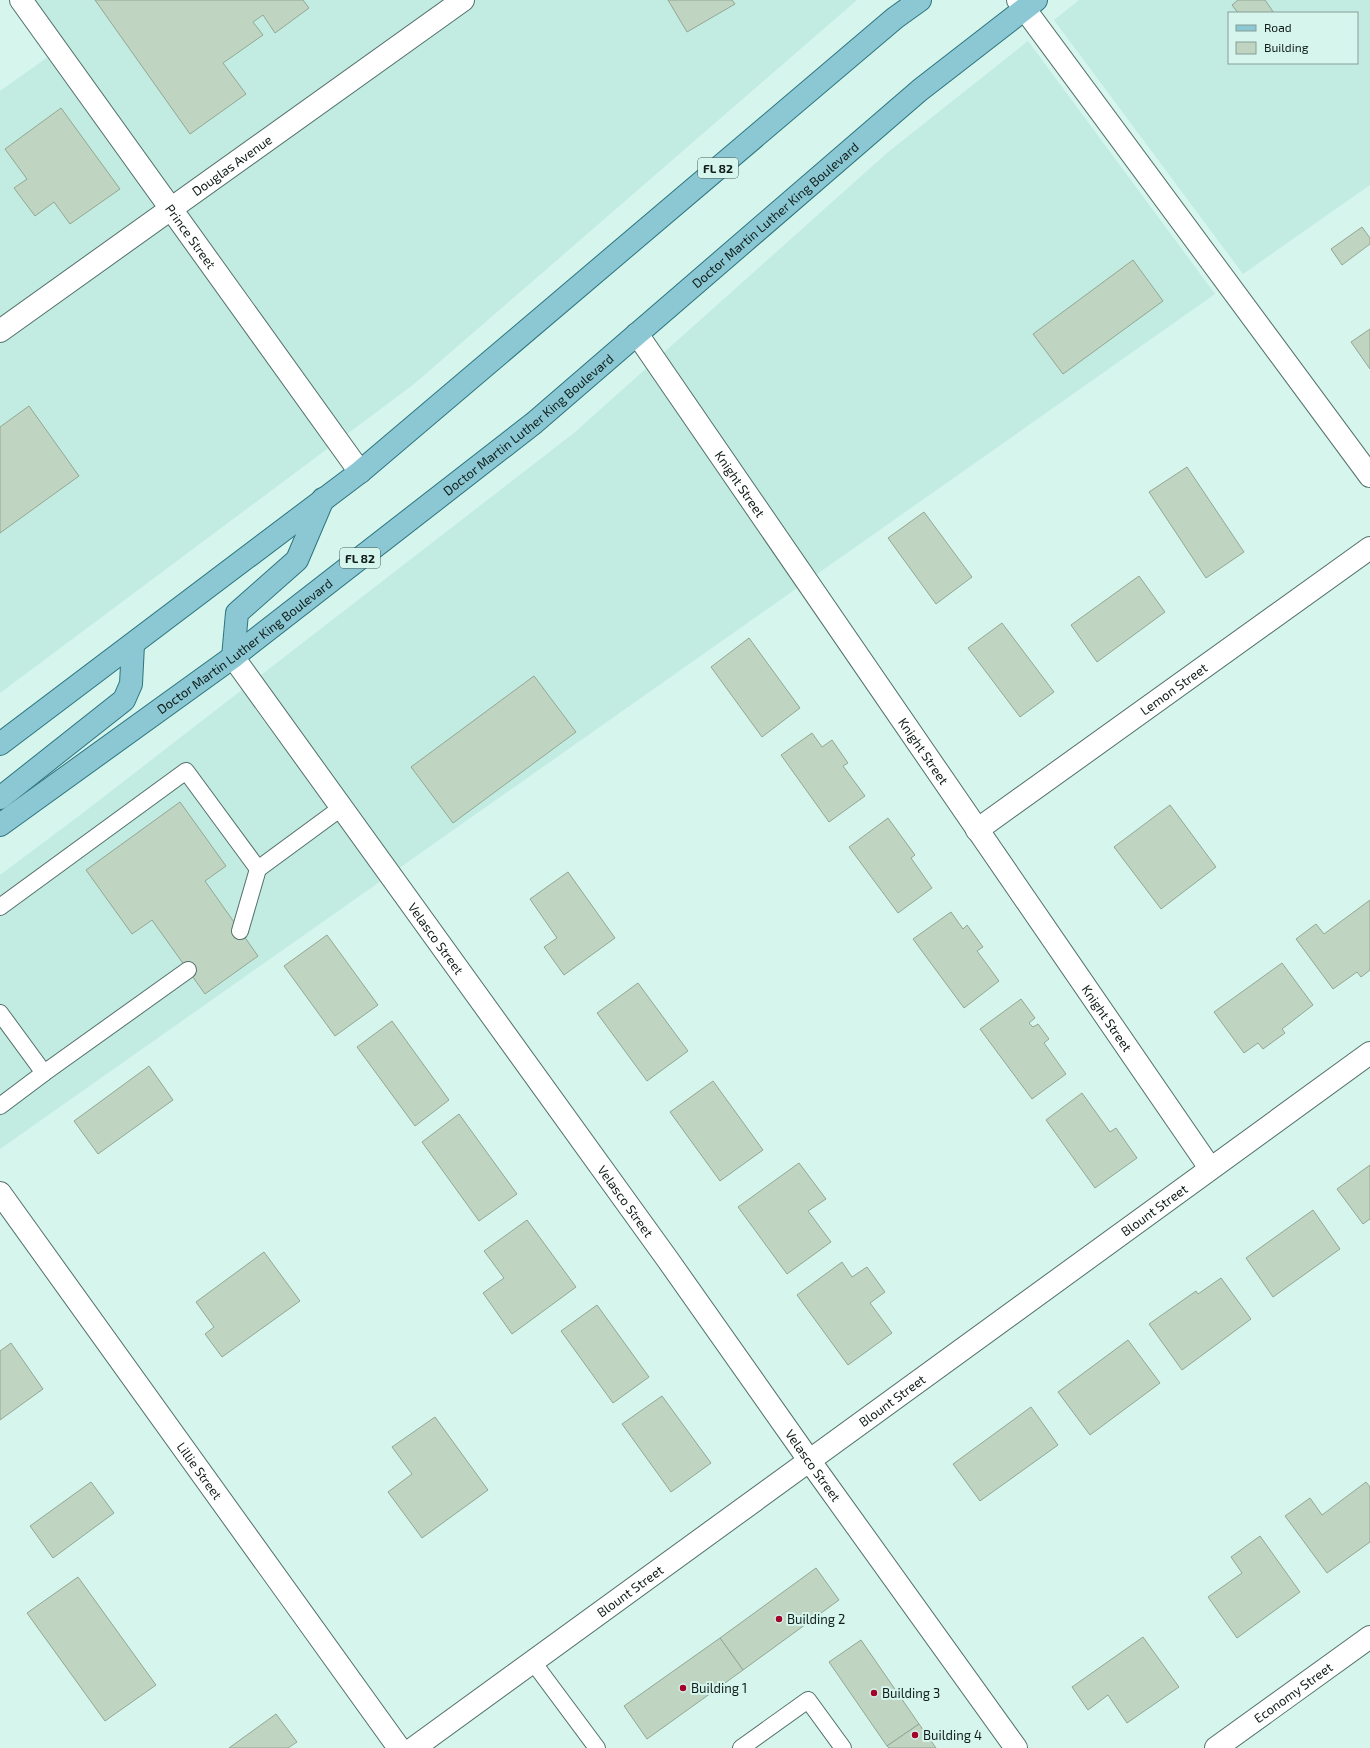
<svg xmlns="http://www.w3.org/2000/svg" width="1370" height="1748" viewBox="0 0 1370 1748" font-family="'Exo 2',sans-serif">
	<rect width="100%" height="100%" fill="#d5f5ed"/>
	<g fill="#c2ebe2" fill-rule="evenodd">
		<path d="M18,0H857L414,384L0,693V91L55,52Z"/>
		<path d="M1079,0H1370V185L1243,274L1054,20ZM1229,13H1357V63H1229Z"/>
		<path d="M1028,41L1215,294L0,1149V875L79,816L574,433L887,153Z"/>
	</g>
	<g fill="#bfd4c1" stroke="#93a794">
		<path d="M95,0H303L309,8L275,33L263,15L253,22L263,35L223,63L246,94L190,134Z"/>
		<path d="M668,0H732L735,4L687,32Z"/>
		<path d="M1238,0H1265L1274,13H1238L1232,5Z"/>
		<path d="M61,108L120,189L70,224L54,202L35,216L14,188L27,179L5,149Z"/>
		<path d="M1362,227L1370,238V244L1342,265L1331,249Z"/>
		<path d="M1133,260L1163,301L1063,374L1033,334Z"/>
		<path d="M1370,329V369L1351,342Z"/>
		<path d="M29,406L79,476L0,533V427Z"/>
		<path d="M1187,467L1244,552L1206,578L1149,492Z"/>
		<path d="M924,512L972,577L936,604L888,538Z"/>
		<path d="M1139,576L1165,612L1097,662L1071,625Z"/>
		<path d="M1002,623L1054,692L1020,717L968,648Z"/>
		<path d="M749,638L800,708L762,737L711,667Z"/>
		<path d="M534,676L576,732L453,823L411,767Z"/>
		<path d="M812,733L822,747L832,740L848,763L843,766L865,796L829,822L781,755Z"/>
		<path d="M180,802L226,866L205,881L258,956L205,994L152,920L132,934L86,870Z"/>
		<path d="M1170,805L1216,867L1161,909L1114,847Z"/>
		<path d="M888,818L915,855L911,858L932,888L898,913L849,847Z"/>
		<path d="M568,872L615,938L564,975L544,947L557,938L530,899Z"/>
		<path d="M1370,900V970L1361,977L1357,972L1333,989L1296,939L1316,924L1324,934Z"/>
		<path d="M951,912L963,929L967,925L983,947L977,951L999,981L964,1008L913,939Z"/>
		<path d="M327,935L378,1005L335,1036L284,966Z"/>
		<path d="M1282,963L1313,1005L1282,1029L1285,1033L1263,1049L1258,1043L1244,1053L1214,1012Z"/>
		<path d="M638,983L688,1051L647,1081L597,1013Z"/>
		<path d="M1021,999L1035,1018L1029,1023L1033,1027L1038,1024L1049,1039L1044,1043L1066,1074L1032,1099L980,1029Z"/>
		<path d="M392,1021L449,1100L415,1126L357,1047Z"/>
		<path d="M149,1066L173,1100L98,1154L74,1121Z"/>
		<path d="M713,1081L763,1150L720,1181L670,1112Z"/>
		<path d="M1082,1093L1110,1132L1116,1128L1137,1158L1095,1188L1046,1120Z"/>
		<path d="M459,1114L517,1194L479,1221L422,1142Z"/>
		<path d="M799,1163L826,1199L808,1211L831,1242L787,1274L738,1207Z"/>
		<path d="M1370,1165V1219L1363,1224L1337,1189Z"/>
		<path d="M1313,1210L1340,1249L1273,1297L1246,1258Z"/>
		<path d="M527,1220L576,1287L512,1334L483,1293L504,1278L484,1251Z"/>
		<path d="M264,1252L300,1301L222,1357L205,1334L214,1327L196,1302Z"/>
		<path d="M842,1262L852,1277L867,1267L885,1292L870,1303L892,1333L848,1365L797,1295Z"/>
		<path d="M1221,1278L1251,1319L1182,1370L1149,1324L1196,1291L1198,1294Z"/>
		<path d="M597,1305L649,1377L613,1403L561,1331Z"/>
		<path d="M1128,1340L1160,1383L1090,1435L1058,1392Z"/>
		<path d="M11,1343L43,1389L0,1420V1351Z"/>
		<path d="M662,1396L711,1463L671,1492L622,1424Z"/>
		<path d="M1031,1407L1058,1445L980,1501L953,1464Z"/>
		<path d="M435,1417L488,1490L422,1538L388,1492L412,1474L392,1447Z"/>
		<path d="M91,1482L114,1513L53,1558L30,1526Z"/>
		<path d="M1366,1482L1370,1487V1542L1327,1573L1285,1516L1310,1498L1322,1515Z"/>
		<path d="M1260,1536L1300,1592L1237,1638L1208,1597L1242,1573L1231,1557Z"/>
		<path d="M816,1568L839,1600L743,1670L720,1638Z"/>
		<path d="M78,1577L156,1685L105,1721L27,1613Z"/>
		<path d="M1143,1637L1179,1687L1127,1723L1108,1695L1088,1710L1072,1687Z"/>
		<path d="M720,1638L743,1670L647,1739L624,1706Z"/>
		<path d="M861,1640L919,1724L887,1746L829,1662Z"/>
		<path d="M276,1714L297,1742L288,1748H229Z"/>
		<path d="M919,1724L936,1748H889L887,1746Z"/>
	</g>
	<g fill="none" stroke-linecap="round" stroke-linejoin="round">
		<defs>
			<g id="service">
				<path d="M0,907L186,771L258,869L341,808"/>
				<path d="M240,931L258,869"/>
				<path d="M0,1013L44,1073L0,1106"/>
				<path d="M44,1073L188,970"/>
				<path d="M533,1662L597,1748"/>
				<path d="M741,1748L808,1700L843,1748"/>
			</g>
			<g id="minor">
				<path id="s1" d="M21,0L360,472"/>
				<path id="s2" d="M0,331L463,0"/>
				<path id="s3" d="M637,334L1210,1168"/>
				<path id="s4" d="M233,657L668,1260L809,1460L1016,1748"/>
				<path id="s5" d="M977,830L1370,548"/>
				<path id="s6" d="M0,1193L399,1748"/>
				<path id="s7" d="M414,1748L1370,1053"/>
				<path id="s8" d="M1216,1748L1370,1637"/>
			</g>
			<path id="tertiary" d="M1018,0L1370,476"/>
			<g id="primary">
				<path d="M233,657L237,613L297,560L323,499"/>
				<path d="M0,744L360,472L895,18L920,0"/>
				<path d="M0,798L124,700L131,684L133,645"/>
				<path id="s9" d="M0,825L233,657L534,423L920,90L1036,0"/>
			</g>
		</defs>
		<use href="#service" stroke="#54706a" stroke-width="18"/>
		<use href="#minor" stroke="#54706a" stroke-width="24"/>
		<use href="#tertiary" stroke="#54706a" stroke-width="24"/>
		<use href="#primary" stroke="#2d747f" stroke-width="24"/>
		<use href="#service" stroke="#fff" stroke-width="16"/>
		<use href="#minor" stroke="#fff" stroke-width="22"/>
		<use href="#tertiary" stroke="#fff" stroke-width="22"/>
		<use href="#primary" stroke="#8bc8d3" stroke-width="22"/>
	</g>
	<g fill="#a20329" stroke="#d5f5ed" stroke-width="1.5">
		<circle cx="779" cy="1619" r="4"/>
		<circle cx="683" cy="1688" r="4"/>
		<circle cx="874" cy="1693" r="4"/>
		<circle cx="915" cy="1735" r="4"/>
	</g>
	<g text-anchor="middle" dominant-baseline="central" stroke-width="4" stroke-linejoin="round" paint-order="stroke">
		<g fill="#d5f5ed" stroke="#4b5d59" stroke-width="1">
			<rect x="698" y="158" width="40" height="20" rx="3"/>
			<rect x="340" y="548" width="40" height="20" rx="3"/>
		</g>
		<g font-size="12" font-weight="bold" fill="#101c19">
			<text x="718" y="168">FL 82</text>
			<text x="360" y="558">FL 82</text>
		</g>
		<g font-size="13" fill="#101c19" stroke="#d5f5ed">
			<text stroke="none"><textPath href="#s2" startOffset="285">Douglas Avenue</textPath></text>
			<text stroke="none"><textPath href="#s9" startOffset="987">Doctor Martin Luther King Boulevard</textPath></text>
			<text stroke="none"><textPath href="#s1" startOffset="291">Prince Street</textPath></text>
			<text stroke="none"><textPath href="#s9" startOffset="663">Doctor Martin Luther King Boulevard</textPath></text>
			<text stroke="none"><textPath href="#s3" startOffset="182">Knight Street</textPath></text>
			<text stroke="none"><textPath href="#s9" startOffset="303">Doctor Martin Luther King Boulevard</textPath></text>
			<text stroke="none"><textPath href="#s5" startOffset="242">Lemon Street</textPath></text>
			<text stroke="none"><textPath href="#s3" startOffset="506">Knight Street</textPath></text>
			<text stroke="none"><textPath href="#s4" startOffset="347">Velasco Street</textPath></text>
			<text stroke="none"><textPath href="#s3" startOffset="830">Knight Street</textPath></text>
			<text stroke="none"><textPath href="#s4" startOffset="671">Velasco Street</textPath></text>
			<text stroke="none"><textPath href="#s7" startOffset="915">Blount Street</textPath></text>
			<text stroke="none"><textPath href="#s7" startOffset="591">Blount Street</textPath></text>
			<text stroke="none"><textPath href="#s4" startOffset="995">Velasco Street</textPath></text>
			<text stroke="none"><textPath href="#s6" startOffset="342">Lillie Street</textPath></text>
			<text stroke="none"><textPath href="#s7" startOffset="267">Blount Street</textPath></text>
			<text stroke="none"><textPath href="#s8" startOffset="95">Economy Street</textPath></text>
		</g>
		<g font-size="13" fill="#101c19" stroke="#d5f5ed" text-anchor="start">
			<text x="787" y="1619">Building 2</text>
			<text x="691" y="1688">Building 1</text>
			<text x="882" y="1693">Building 3</text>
			<text x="923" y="1735">Building 4</text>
		</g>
	</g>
	<rect x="1228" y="12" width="130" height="52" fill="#d5f5ed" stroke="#869e98"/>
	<rect x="1236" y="25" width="20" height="6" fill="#8bc8d3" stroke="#869e98"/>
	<text x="1264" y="32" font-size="12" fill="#101c19">Road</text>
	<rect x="1236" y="42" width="20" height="12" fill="#bfd4c1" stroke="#869e98"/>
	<text x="1264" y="52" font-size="12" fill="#101c19">Building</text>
</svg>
